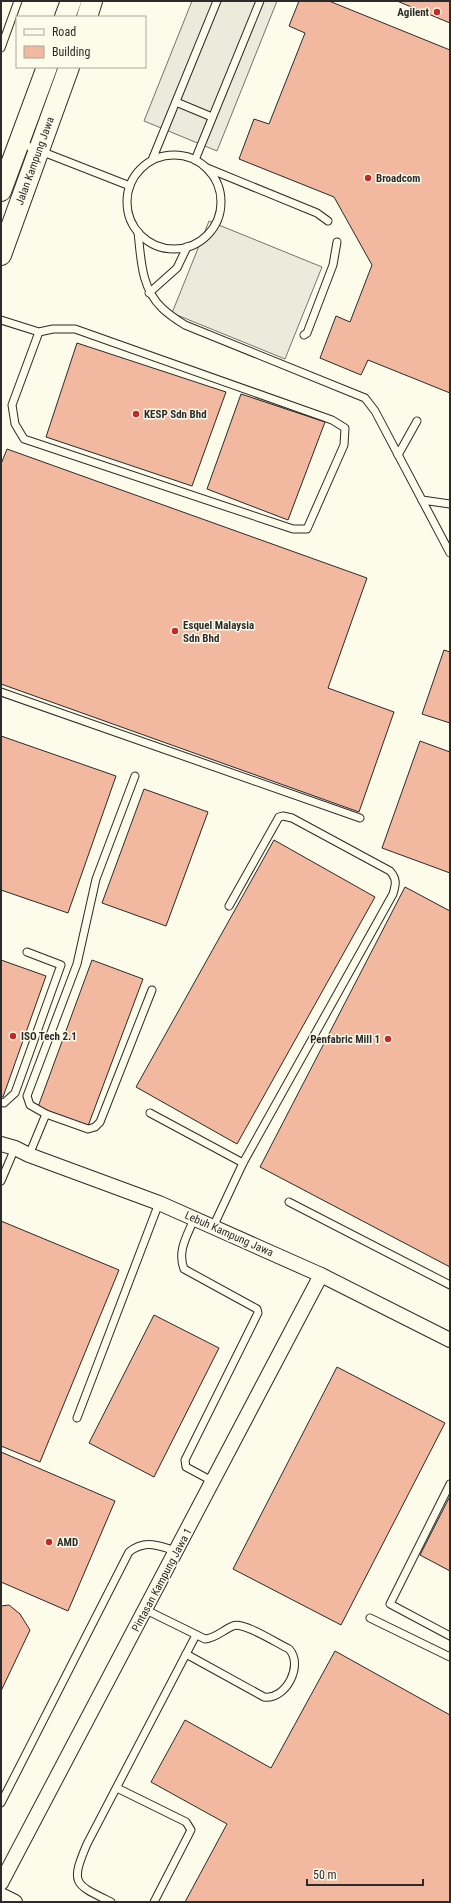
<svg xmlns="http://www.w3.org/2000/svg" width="451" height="1903" viewBox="0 0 451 1903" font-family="'Roboto Condensed',sans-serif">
	<rect width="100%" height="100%" fill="#fdfbea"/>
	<g fill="#eceadb" stroke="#74746e">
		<path d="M192,1H277L217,151L144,121Z"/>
		<path d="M209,221L322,267L285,359L172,313Z"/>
	</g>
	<g fill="#f2b8a0" stroke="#2b2b2b">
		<path d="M299,1H329L450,50V393L368,360L361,375L320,358L336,316L350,322L372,265L334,197L239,159L254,119L269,124L305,33L289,26Z"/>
		<path d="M397,1H450V23Z"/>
		<path d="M77,343L226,392L192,486L46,437Z"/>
		<path d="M241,394L325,422L288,520L207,489Z"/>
		<path d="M7,449L367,578L328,688L394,712L359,812L1,684V464Z"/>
		<path d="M444,650L450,652V723L422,714Z"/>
		<path d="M1,736L116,776L68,913L1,890Z"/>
		<path d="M420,741L450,752V873L382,848Z"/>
		<path d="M144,789L208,812L166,926L102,903Z"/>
		<path d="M274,840L375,897L237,1144L136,1087Z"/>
		<path d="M405,887L450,911V1267L260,1167Z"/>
		<path d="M1,960L46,976L3,1097L1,1096Z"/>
		<path d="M92,960L143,979L88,1126L38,1107Z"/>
		<path d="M1,1221L119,1270L40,1462L1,1446Z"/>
		<path d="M154,1315L219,1348L154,1477L89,1443Z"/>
		<path d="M337,1367L445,1423L341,1625L233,1569Z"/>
		<path d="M1,1452L115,1501L68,1611L1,1582Z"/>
		<path d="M450,1496V1571L420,1555Z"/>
		<path d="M9,1605L20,1614L30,1630L1,1691V1606Z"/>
		<path d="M335,1651L450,1715V1902H185L227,1824L151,1782L185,1720L271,1768Z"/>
	</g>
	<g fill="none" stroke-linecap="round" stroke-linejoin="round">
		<defs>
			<g id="lane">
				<path d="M1,48L18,1"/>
				<path d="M176,102L212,117"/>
				<path d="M20,143L130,186"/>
				<circle cx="174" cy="202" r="47"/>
				<path d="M152,160L217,1"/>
				<path d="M195,160L260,1"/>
				<path d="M207,168L317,213L328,221"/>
				<path d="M138,232C141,259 141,288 162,308C169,315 177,320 185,325L365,398L375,411L450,553"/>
				<path d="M149,293L177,268L187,247"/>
				<path d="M1,320L39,332L53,329H75L332,420L345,428L344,445L307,529H293L24,439L15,424L12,405L39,332"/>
				<path d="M304,335L307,333L333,265L337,242"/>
				<path d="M398,455L417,421"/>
				<path d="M422,500L450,504"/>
				<path d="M1,692L360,818"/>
				<path d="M1,1102L4,1103L15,1093L61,965L27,952"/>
				<path d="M150,1113L243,1163"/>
				<path d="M46,1114L30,1105L27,1096L77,964L96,879L135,776"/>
				<path d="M29,1155L46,1114L88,1129L95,1127L100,1122L152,990"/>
				<path d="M1,1181L15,1148"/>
				<path d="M289,1202L450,1285"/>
				<path d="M194,1219C187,1236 177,1251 184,1269L257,1309L258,1313L185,1460L186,1467L214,1482"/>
				<path d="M213,1227L243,1163L393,894C396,884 397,879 390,871L292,818L283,816L279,817L229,906"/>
				<path d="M77,1418L159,1203"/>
				<path d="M450,1484L390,1604L450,1636"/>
				<path d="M146,1610L205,1639C216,1638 223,1630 233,1626C243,1621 278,1644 289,1649C304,1665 286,1700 264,1697L186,1654"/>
				<path d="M370,1618L450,1657"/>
				<path d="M117,1788L186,1822L191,1830L154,1902"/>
				<path d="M1,1803L129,1552C146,1539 158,1546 177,1551"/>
				<path d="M111,1902C74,1884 70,1884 87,1844L196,1635"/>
			</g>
			<g id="street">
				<path d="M1,1144L15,1148L29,1155L159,1203L321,1275L450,1340"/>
				<path d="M1,1883L321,1275"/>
				<path d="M1,1895L15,1902"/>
			</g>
			<g id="secondary">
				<path d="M65,17L71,1"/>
				<path d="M87,17L92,1"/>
				<path d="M1,191L47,67"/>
				<path d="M1,255L69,67"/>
			</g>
		</defs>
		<use href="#lane" stroke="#2b2b2b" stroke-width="9"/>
		<use href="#street" stroke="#2b2b2b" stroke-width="16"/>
		<use href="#secondary" stroke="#2b2b2b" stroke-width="22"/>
		<use href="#lane" stroke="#fdfbea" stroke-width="7"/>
		<use href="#street" stroke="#fdfbea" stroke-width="14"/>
		<use href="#secondary" stroke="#fdfbea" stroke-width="20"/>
	</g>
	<g fill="#c62828" stroke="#fdfbea" stroke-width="1.5">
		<circle cx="437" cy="12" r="4"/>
		<circle cx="368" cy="178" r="4"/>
		<circle cx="136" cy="414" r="4"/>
		<circle cx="175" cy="631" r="4"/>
		<circle cx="13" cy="1036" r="4"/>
		<circle cx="388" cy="1039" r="4"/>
		<circle cx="49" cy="1542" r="4"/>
	</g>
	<g text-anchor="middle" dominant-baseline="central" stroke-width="3" stroke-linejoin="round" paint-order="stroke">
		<g font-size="11" font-weight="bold" fill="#2b2b2b" stroke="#fdfbea" text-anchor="start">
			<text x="429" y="12" text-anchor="end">Agilent</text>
			<text x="376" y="178">Broadcom</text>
			<text x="144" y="414">KESP Sdn Bhd</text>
			<text x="183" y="625">Esquel Malaysia<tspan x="183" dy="13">Sdn Bhd</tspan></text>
			<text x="21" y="1036">ISO Tech 2.1</text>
			<text x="380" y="1039" text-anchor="end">Penfabric Mill 1</text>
			<text x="57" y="1542">AMD</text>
		</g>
		<g font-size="11" fill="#2b2b2b" stroke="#fdfbea">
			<text transform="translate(35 161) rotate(-70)">Jalan Kampung Jawa</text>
			<text transform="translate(229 1234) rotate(24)">Lebuh Kampung Jawa</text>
			<text transform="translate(162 1580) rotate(-62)">Pintasan Kampung Jawa 1</text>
		</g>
	</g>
	<rect width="451" height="1903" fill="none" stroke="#2b2b2b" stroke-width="4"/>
	<rect x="16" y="16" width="130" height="52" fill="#fdfbea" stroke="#a9a89e"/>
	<rect x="24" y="29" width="20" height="6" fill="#fdfbea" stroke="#a9a89e"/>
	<text x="52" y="36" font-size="12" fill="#2b2b2b">Road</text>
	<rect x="24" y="46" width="20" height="12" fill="#f2b8a0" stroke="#a9a89e"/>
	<text x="52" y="56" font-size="12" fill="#2b2b2b">Building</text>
	<path d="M307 1879v6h116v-6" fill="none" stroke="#2b2b2b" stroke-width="2"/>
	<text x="313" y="1879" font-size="12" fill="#2b2b2b" stroke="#fdfbea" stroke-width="3" paint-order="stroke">50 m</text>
</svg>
